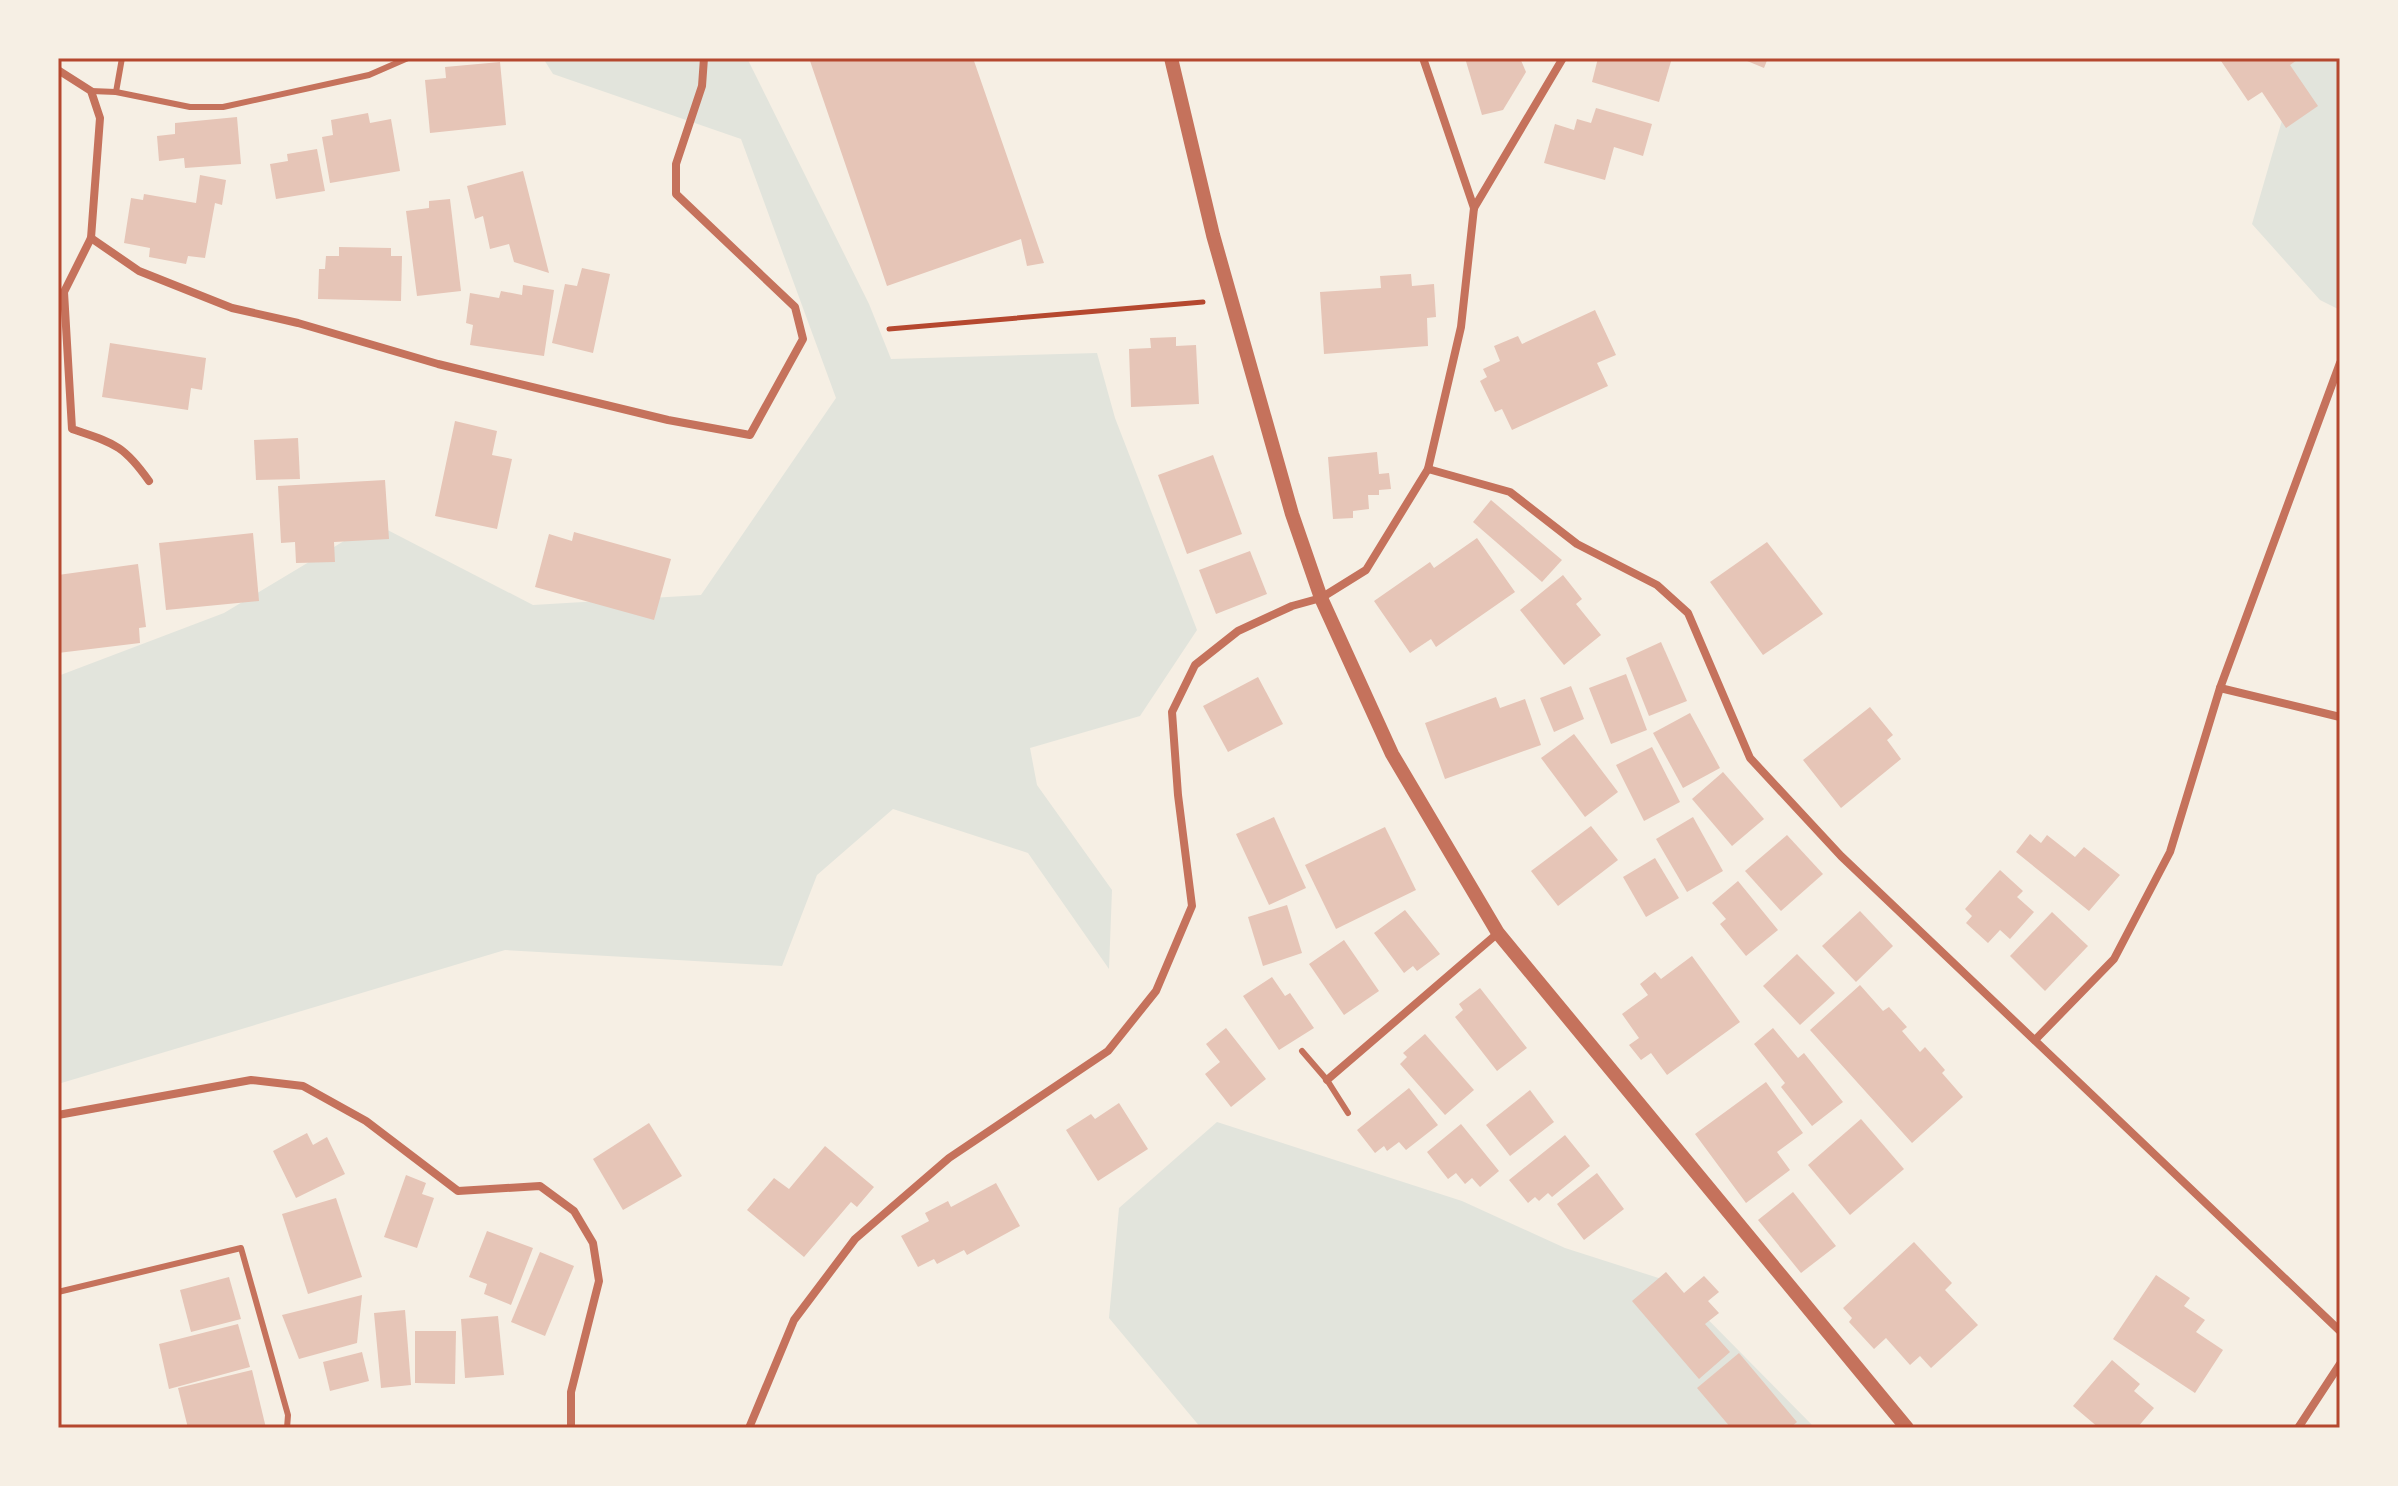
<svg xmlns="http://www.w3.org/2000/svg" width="2398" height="1486" viewBox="0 0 2398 1486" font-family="'Alegreya Sans',sans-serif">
	<rect width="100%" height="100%" fill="#f6efe4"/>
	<g fill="#e2e4dc">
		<path d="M543,58H747L869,304L891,359L1097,353L1115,418L1197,630L1140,716L1030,748L1037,785L1112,890L1109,969L1028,853L893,809L817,875L782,966L505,950L58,1084V676L224,613L374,523L533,605L701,595L836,398L741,139L553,74Z"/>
		<path d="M2287,58H2340V310L2320,300L2252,224L2292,86Z"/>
		<path d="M1217,1122L1462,1201L1565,1248L1671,1282L1815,1428H1201L1109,1318L1119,1208Z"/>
	</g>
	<g fill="#e6c5b7">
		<path d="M809,58H973L1044,263L1027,266L1021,239L887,286Z"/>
		<path d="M1465,58H1520L1526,72L1503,110L1482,115Z"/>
		<path d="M1598,58H1672L1659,102L1592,82Z"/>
		<path d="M1740,58H1768L1764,68Z"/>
		<path d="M2219,58H2300L2290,65L2318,106L2286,128L2262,92L2248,101Z"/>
		<path d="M500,62L506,125L430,133L425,80L446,78L445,67Z"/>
		<path d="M1596,108L1652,124L1643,156L1614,147L1605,180L1544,163L1555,124L1574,130L1577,119L1591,123Z"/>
		<path d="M368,113L370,123L391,119L400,171L330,183L322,137L333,135L331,120Z"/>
		<path d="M237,117L241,164L185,168L184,158L159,161L157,136L175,134V123Z"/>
		<path d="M317,149L325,191L276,199L270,164L288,161L287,154Z"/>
		<path d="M523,171L549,273L514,262L509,244L490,249L483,216L475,219L467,186Z"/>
		<path d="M200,175L226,180L222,205L215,203L205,258L188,256L186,264L149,257L150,248L124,243L131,198L143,200L144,194L196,203Z"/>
		<path d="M450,199L461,291L417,296L406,211L429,208V201Z"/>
		<path d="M339,247L391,248V256H402L401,301L318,299L319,269H325L326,256H339Z"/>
		<path d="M582,268L610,274L593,353L552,343L565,284L577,286Z"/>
		<path d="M1411,274L1412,286L1434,284L1436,317L1427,318L1428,346L1324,354L1320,292L1381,288L1380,276Z"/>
		<path d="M523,285L554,290L544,356L470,345L473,325L466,323L470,293L499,298L501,291L522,295Z"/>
		<path d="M1595,310L1616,355L1597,363L1608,386L1512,430L1502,409L1495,412L1480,381L1487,377L1483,369L1500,361L1494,346L1518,336L1522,344Z"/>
		<path d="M1176,337V346L1196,345L1199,404L1131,407L1129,349L1151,348L1150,338Z"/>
		<path d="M110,343L206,358L202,390L191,388L188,410L102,397Z"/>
		<path d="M455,421L497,431L492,455L512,459L497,529L435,516Z"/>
		<path d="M298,438L300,479L256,480L254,440Z"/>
		<path d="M1377,452L1379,474L1389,473L1391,489L1379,490V495H1368L1369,509L1353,511V518L1333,519L1328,457Z"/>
		<path d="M1213,455L1242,534L1187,554L1158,475Z"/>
		<path d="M385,480L389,539L334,542L335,562L296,563L295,542L281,543L278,486Z"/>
		<path d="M1491,500L1562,560L1542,582L1473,522Z"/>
		<path d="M574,532L671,559L654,620L535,587L549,534L572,541Z"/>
		<path d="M253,533L259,601L166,610L159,543Z"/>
		<path d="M1477,538L1515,592L1436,647L1431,639L1410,653L1374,601L1430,562L1434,568Z"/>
		<path d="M1767,542L1823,614L1763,655L1710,582Z"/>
		<path d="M1250,551L1267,594L1216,614L1199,570Z"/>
		<path d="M138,564L146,627L139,628L140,643L58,653V575Z"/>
		<path d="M1563,575L1582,599L1576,604L1601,635L1564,665L1520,610Z"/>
		<path d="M1661,642L1687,701L1649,716L1626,658Z"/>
		<path d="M1626,674L1647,730L1611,744L1589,688Z"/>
		<path d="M1258,677L1283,724L1228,752L1203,706Z"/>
		<path d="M1571,686L1584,719L1554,732L1540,698Z"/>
		<path d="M1496,697L1500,708L1525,699L1541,745L1445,779L1425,723Z"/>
		<path d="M1870,707L1893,735L1887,740L1901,759L1841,808L1803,760Z"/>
		<path d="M1690,713L1720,768L1683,788L1653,733Z"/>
		<path d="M1574,734L1618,792L1585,817L1541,758Z"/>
		<path d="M1652,747L1680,802L1644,821L1616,765Z"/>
		<path d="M1723,772L1764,819L1732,846L1692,799Z"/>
		<path d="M1274,817L1306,888L1269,905L1236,834Z"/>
		<path d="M1693,817L1723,871L1687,892L1656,839Z"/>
		<path d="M1591,826L1618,860L1558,906L1531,871Z"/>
		<path d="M1385,827L1416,890L1336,929L1305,865Z"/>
		<path d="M2030,834L2041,843L2047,835L2075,857L2084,847L2120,875L2089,911L2016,852Z"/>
		<path d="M1787,835L1823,874L1781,911L1745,871Z"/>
		<path d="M1655,858L1679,898L1646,917L1623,877Z"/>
		<path d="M2000,870L2023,891L2017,897L2034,912L2010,939L2000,930L1988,943L1966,923L1972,916L1965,909Z"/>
		<path d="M1738,881L1778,930L1746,956L1720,924L1726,919L1712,903Z"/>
		<path d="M1287,905L1302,953L1263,966L1248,917Z"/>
		<path d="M1405,910L1440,954L1417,971L1413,966L1404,973L1374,933Z"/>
		<path d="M1860,911L1893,946L1856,982L1822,946Z"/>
		<path d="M2052,912L2088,946L2045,991L2010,956Z"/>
		<path d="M1344,940L1379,991L1344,1015L1309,964Z"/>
		<path d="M1797,954L1835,993L1800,1025L1763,986Z"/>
		<path d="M1692,956L1740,1022L1667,1075L1651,1053L1641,1060L1629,1045L1639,1038L1622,1014L1648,995L1640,984L1655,972L1661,979Z"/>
		<path d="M1272,977L1285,996L1290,993L1314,1028L1279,1050L1243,996Z"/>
		<path d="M1860,985L1883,1011L1889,1007L1907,1027L1902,1031L1920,1052L1925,1047L1945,1070L1942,1073L1963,1097L1912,1143L1810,1030Z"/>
		<path d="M1480,988L1527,1048L1497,1071L1455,1017L1463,1010L1459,1004Z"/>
		<path d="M1226,1028L1266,1079L1231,1107L1205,1074L1220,1062L1206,1044Z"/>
		<path d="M1773,1028L1798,1058L1804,1053L1843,1102L1812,1126L1781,1087L1785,1083L1754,1044Z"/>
		<path d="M1425,1034L1474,1090L1445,1115L1400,1064L1407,1057L1403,1053Z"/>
		<path d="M1766,1082L1803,1133L1777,1152L1790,1170L1746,1203L1695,1134Z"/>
		<path d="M1409,1088L1438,1125L1406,1150L1399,1142L1387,1151L1384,1146L1375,1153L1357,1130Z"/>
		<path d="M1530,1090L1554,1122L1510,1156L1486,1125Z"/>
		<path d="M1119,1103L1148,1149L1098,1181L1066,1130L1091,1114L1095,1119Z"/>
		<path d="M1861,1119L1904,1169L1850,1215L1808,1165Z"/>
		<path d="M649,1123L682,1176L623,1210L593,1159Z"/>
		<path d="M1461,1124L1499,1171L1480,1187L1472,1178L1465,1184L1456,1173L1448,1179L1427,1152Z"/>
		<path d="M307,1133L313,1145L327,1137L345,1174L296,1198L273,1151Z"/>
		<path d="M1565,1135L1590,1166L1552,1197L1548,1193L1539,1201L1535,1197L1528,1203L1509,1180Z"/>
		<path d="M825,1146L874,1187L857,1207L851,1202L804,1257L747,1210L774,1178L789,1189Z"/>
		<path d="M1597,1173L1624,1209L1584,1240L1557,1204Z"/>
		<path d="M406,1175L426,1183L422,1194L434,1198L417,1248L384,1237Z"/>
		<path d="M996,1183L1020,1226L967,1255L964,1250L937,1264L934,1259L918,1267L901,1236L929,1221L925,1213L948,1201L951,1207Z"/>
		<path d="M1793,1192L1836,1246L1801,1273L1758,1220Z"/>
		<path d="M336,1198L362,1277L308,1294L282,1214Z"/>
		<path d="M487,1231L533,1248L511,1305L484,1294L487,1284L469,1277Z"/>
		<path d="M1914,1242L1952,1283L1945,1290L1978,1325L1931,1368L1920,1356L1910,1365L1886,1338L1874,1349L1849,1322L1852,1318L1843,1308Z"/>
		<path d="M540,1252L574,1266L545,1336L511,1322Z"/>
		<path d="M1666,1272L1684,1293L1704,1276L1719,1292L1708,1301L1719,1313L1705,1324L1730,1352L1699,1379L1632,1301Z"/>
		<path d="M2156,1275L2190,1298L2184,1306L2205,1320L2196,1332L2223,1350L2195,1393L2113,1339Z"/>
		<path d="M229,1277L241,1319L191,1332L180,1290Z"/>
		<path d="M362,1295L357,1343L299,1359L282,1315Z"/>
		<path d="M405,1310L411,1385L381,1388L374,1313Z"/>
		<path d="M498,1316L504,1375L465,1378L461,1319Z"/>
		<path d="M238,1324L250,1367L169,1389L159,1344Z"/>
		<path d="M415,1331H456L455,1384L415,1383Z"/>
		<path d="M362,1352L369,1381L330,1391L323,1362Z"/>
		<path d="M1739,1353L1797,1422L1790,1428H1731L1697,1388Z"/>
		<path d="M2112,1360L2140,1384L2134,1391L2154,1408L2137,1428H2099L2073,1406Z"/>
		<path d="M252,1370L266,1428H188L178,1388Z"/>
	</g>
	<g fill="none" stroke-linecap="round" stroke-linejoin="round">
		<path stroke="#b5482f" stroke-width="5" d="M889,329L1203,302"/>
		<g stroke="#c5725c" stroke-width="6">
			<path d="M91,91L116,92L190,107H223L369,75L408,58"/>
			<path d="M116,92L122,58"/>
			<path d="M1302,1051L1327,1080L1348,1113"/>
			<path d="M58,1292L241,1248L288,1415L287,1428"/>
		</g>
		<g stroke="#c5725c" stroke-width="8">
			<path d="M1423,58L1474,208"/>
			<path d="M58,70L91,91L100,118L91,238L64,292L72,429C113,443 123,444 149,481"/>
			<path d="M91,238L139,271L232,308L298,323L438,364L668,420L750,435L803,339L795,307L676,194V164L702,86L704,58"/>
			<path d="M1428,469L1510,492L1577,544L1657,585L1688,613L1750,758L1841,856L2340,1331"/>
			<path d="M2220,688L2340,717"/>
			<path d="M2035,1040L2114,959L2170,852L2220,688L2340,363"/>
			<path d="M1327,1080L1498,933"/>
			<path d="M58,1115L251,1080L303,1086L366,1121L458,1191L540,1186L574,1211L593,1243L599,1281L571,1392V1428"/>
			<path d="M749,1428L794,1320L855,1239L949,1158L1108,1051L1156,991L1192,906L1178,795L1172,712L1195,665L1238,631L1292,606L1321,598L1366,570L1428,469L1461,327L1474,208L1563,58"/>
			<path d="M2298,1428L2340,1364"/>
		</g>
		<path stroke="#c5725c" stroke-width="14" d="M1171,58L1213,235L1292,514L1321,598L1392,754L1498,933L1907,1428"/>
	</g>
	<rect width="2398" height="1486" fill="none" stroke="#f6efe4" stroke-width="120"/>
	<rect x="60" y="60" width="2278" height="1366" fill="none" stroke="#b5482f" stroke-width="3"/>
</svg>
